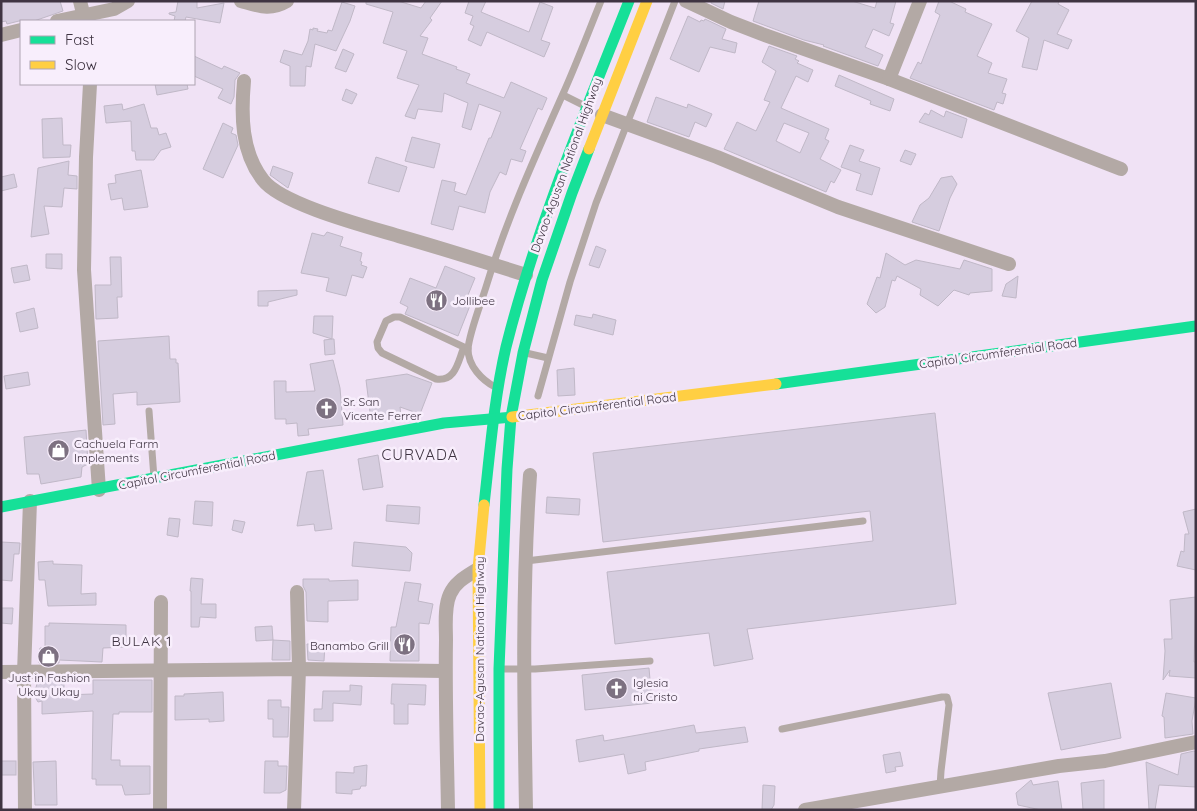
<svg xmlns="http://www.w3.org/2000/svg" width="1197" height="811" viewBox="0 0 1197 811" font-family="Quicksand,sans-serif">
	<rect width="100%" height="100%" fill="#f0e2f5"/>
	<g fill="#d6cddf" stroke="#c0b8c7" fill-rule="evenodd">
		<path d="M1,1H60L63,11L34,21H19L7,24L6,21L1,22Z"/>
		<path d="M178,1H197V8L224,3L220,23L186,17L185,21H174L175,16L169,14V13L176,12Z"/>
		<path d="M366,1H398L421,8L426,1H442L430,18L432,20L420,36L428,38L422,54L457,67L456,69L470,74L466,83L504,98L511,82L547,98L542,110L538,108L520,149L526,151L522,162L511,159L506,175L500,172L490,192L485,213L459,206L453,230L431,224L442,180L456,183L454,191L466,195L489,138H491L501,112L479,104L471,130L462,127L468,103L444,93L442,112L418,109L415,119L405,116L419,85L397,78L407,51L383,43L393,12L366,4Z"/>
		<path d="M469,1H486L481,12L529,32L540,2L553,7L541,40L550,43L544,57L487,32L481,46L468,40L474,26L470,24L473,16L465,13Z"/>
		<path d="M711,1H725L723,9L711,3Z"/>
		<path d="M759,1H852L875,8L877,1H896L890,23L894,24L889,36L873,29L865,47L883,55L878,66L823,46L824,45L804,40L753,21Z"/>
		<path d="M939,1H949L966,9L965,12L992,24L977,56L992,63L988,73L1007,79L1002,93L1006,94L1003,104L997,102L994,110L910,78L918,62L921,64L940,15L935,12Z"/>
		<path d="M1032,1H1059L1058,4L1069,10L1057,34L1072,40L1068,49L1044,40L1037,70L1022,67L1029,38L1016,31Z"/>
		<path d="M342,2L355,6L350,21L336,51L315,44L311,67L306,66L305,86H290V66L280,62L284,50L302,55L308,41L310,29L313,30V28L318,29L317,31L327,33L328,30L332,31Z"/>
		<path d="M688,16L700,22L701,20L704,21L705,19L726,29L722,39L737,43L735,53L710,47L699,72L670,59Z"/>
		<path d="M769,46L797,56L795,59L799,61L797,63L813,70L808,82L796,76L781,108L829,129L825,139L829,141L820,159L841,170L834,183L831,181L826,192L724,149L737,122L756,131L770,102L764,100L776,71L762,62ZM784,123L809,133L800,153L776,141Z"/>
		<path d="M343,49L354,54L346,72L335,68Z"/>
		<path d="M194,56L222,69L224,66L240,73L235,80L234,97L231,104L218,98L223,89L194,76Z"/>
		<path d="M839,75L894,99L890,111L870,104L871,101L835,86Z"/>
		<path d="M155,84H187L188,89L157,95Z"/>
		<path d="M346,89L357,94L352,104L342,100Z"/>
		<path d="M656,97L687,108L688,104L712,114L706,127L695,122L689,137L647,122Z"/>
		<path d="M122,104L123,110L144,104L151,128H157L159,135L166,133L171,147L161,150L154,160H136L135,151H132L131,121L106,123L104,106Z"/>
		<path d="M931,110L944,117L946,111L967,119L962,138L919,122L925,113L929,115Z"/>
		<path d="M62,118L63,145H71L70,157L43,158L42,119Z"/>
		<path d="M223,123L233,128L231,133L236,135L238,145L223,178L203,169Z"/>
		<path d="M412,137L440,144L434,168L405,161Z"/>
		<path d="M850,145L864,150L859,161L880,168L872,195L856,190L861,174L841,167Z"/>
		<path d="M905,150L916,154L911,165L900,161Z"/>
		<path d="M376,157L407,167L399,192L368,183Z"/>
		<path d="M69,161L68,175L77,176V189L64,188L62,207L44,206L49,234L31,237L38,168Z"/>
		<path d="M273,166L293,173L288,188L270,175Z"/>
		<path d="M141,170L148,207L124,210L122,198L111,200L108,184L116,183L115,175Z"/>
		<path d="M14,174L17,187L1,191V177Z"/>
		<path d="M952,176L957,184L950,198L939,231L912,222L920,205L929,198L941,178Z"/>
		<path d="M327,232L343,237L340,246L362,253L360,261L362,262L361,265L367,267L363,278L352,275L346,296L326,291L329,278L301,273L312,233L324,236Z"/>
		<path d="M596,246L606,250L599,268L589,265Z"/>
		<path d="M886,253L905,265L916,260L960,269L964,260L992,269V291L970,293L969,295L954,290L938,306L920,295L921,289L897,276L895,281L892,280L885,307L876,313L867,304L877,277L880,278Z"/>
		<path d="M46,254H62V269L46,268Z"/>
		<path d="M110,257H121L122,297H117L118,318L96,319L95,285H111Z"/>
		<path d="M27,265L30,280L14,283L11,268Z"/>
		<path d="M445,266L475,278L468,295L473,298L458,336L405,314L408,307L400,303L410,278L436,288Z"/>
		<path d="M1018,276L1016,298L1002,296L1006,284Z"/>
		<path d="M297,290V295L268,302V306H258V291Z"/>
		<path d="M34,308L38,328L20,332L16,313Z"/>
		<path d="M593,314L616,320L613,335L574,325L576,315L592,318Z"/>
		<path d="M314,316H333L332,339H334L335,354L325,355L324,340L332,339L313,333Z"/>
		<path d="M169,336L170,359H176V363H178L180,402L137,405V392L113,394L115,424L103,425L98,341Z"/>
		<path d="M333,360L340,388L343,425L308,429L309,435L298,436L297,423L286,424V419H275L274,381H286V392L315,391L310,364Z"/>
		<path d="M574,368L575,395L558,396L557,370Z"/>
		<path d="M28,372L30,385L6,389L4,376Z"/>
		<path d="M407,374L432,383L420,414L400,407L401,416L371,420L366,380Z"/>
		<path d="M935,413L956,604L747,629L753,659L714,666L709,633L615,644L607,572L873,541L870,511L603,542L593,453Z"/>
		<path d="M86,430L88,464L82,467L81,477L41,484L39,474H27L24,437Z"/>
		<path d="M378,455L383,487L363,490L358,459Z"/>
		<path d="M323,470L332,529L315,531L314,524L297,526L307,472Z"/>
		<path d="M547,497L580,499L579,515L546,513Z"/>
		<path d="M195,501L213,502L212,526L193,524Z"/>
		<path d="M387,505L420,507L419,524L386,521Z"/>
		<path d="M1196,509V570L1177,566L1181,551L1184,552L1185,534H1189L1183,512Z"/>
		<path d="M169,518L180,519L178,537L167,535Z"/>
		<path d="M234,520L245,522L242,533L232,530Z"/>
		<path d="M1,542L20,543L19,554H14L12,581L1,580Z"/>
		<path d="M354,542L406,547L412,553L410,571L352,566Z"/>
		<path d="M53,561V564L82,565L81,594L96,593V605L48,606L45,580H39L38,562Z"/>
		<path d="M191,578L203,579L201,604H216V618L200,617L199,627H191V591H190Z"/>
		<path d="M303,579H329V581L358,580V600L328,601V622L307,621L306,592L303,586Z"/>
		<path d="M405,582L421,584L418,601L433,604L429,624L419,623V661H390L391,627H396Z"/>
		<path d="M1196,597L1194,662H1196V678L1169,676L1170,670L1163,680L1165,651L1164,639H1172L1170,600Z"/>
		<path d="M1,608H13L12,624L1,623Z"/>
		<path d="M49,623L126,625V647L103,648L102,662L59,660V663H39L40,648H45V626H49Z"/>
		<path d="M272,626L273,640L256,641L255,627Z"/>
		<path d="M273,640L290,641V660H272Z"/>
		<path d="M307,644H325L324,661L308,660Z"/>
		<path d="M649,668L652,703L585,710L582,675Z"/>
		<path d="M38,680H59V683H64V695L93,694V680H152V712H119V714H113L111,760H120V766H150V794L125,795L122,785H96V779H92L93,711L42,714V701L38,702L34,695Z"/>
		<path d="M1111,683L1121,738L1061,750L1048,693Z"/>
		<path d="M392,684L426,685L425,705L408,704V724H394V704H391Z"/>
		<path d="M350,685L362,686L361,705L333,703V721H314V709H322L323,691H350Z"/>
		<path d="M223,692L224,721L209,722V719L175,720V696H184V694Z"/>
		<path d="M1166,693L1196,698L1192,721L1193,734L1165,738L1164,717L1162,716Z"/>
		<path d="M268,700H281V707H289L288,737H273V719H268Z"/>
		<path d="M694,725L696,733L745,727L748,742L699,749V751L645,762L646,770L628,774L624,754L579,762L576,740L603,735L604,741Z"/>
		<path d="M1194,751L1196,752V787L1159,785L1155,810H1149L1146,762L1178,775L1181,754Z"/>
		<path d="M900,752L903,766L895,767L896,771L886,773L883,755Z"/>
		<rect x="1" y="761" width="15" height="14"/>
		<path d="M56,761L57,805H35L33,762Z"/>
		<path d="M265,761H278V766H287L286,790L280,793H264Z"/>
		<path d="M367,765L366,786H361L360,789L352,790V794L336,793V772L354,773V767Z"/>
		<path d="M1031,780L1033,785L1058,781L1062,810H1041L1018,805L1016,793Z"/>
		<path d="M1104,780V810H1083L1081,783Z"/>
		<path d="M763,785L775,786L774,805L771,810H762Z"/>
	</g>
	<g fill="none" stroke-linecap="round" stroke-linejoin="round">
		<g stroke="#b3a9a5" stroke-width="7">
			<path d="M563,95L585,106"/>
			<path d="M464,347C458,361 456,382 436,379L382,353L378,348L377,342L386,321L394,317H400L468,349"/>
			<path d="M526,353L548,358"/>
			<path d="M495,387C482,380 468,366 468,349C469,334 481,303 486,287C506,221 534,159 562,96C576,65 588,33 601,1"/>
			<path d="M538,396L570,282L596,203L675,1"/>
			<path d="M149,411L154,478"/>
			<path d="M526,561L863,521"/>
			<path d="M503,669H535L650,661"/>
			<path d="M782,729L942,697H947L949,705L941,771L940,787"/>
		</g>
		<g stroke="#b3a9a5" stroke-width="14">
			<path d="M80,1L85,21"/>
			<path d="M241,1C259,6 270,11 287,1"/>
			<path d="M686,1L731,22L762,34L889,79L1121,169"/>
			<path d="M57,21L114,9L128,1"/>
			<path d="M1,35L21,30"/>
			<path d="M889,79L920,1"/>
			<path d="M244,81C241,115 241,152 263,180C282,205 369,227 402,237C444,249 485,262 526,275"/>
			<path d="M90,84L86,157L84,270L99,490"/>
			<path d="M602,115L717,157L838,207L1009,264"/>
			<path d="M1,672L299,669L445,671"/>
			<path d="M25,810L24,673L30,501"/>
			<path d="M160,810L161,602"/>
			<path d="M294,810L299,669L297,592"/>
			<path d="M448,810C447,753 445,697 446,640C446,626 444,607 450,594C455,582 467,576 478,569"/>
			<path d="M526,810C524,698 522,586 530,475"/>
			<path d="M805,810L1059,766L1105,761L1196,742"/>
		</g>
		<g stroke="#16e098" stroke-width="11">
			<path d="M776,384L1196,326"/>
			<path d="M484,505C490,452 494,399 506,347C536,228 584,115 629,1"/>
			<path d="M1,507L444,423L512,417"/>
			<path d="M499,810V669L507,469L511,417L523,353L542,280L572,193L589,149"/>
		</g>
		<g stroke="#ffcf43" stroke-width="11">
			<path d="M589,149L647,1"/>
			<path d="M512,417L776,384"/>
			<path d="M480,810L478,569L484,505"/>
		</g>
	</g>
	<defs>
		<symbol id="restaurant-disc" viewBox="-11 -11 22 22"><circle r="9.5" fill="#7d7181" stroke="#f8eefc"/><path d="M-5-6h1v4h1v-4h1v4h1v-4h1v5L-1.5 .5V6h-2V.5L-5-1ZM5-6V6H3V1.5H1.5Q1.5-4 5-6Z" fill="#fff"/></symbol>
		<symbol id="church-disc" viewBox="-11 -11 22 22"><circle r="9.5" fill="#7d7181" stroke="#f8eefc"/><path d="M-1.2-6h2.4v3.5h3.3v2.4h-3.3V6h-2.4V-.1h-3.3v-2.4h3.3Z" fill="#fff"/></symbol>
		<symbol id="shop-disc" viewBox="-11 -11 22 22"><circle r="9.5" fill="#7d7181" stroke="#f8eefc"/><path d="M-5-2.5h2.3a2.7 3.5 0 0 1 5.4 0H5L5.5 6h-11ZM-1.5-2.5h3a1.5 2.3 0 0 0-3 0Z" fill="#fff"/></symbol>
	</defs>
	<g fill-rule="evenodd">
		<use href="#restaurant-disc" x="424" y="288" width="25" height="25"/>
		<use href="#church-disc" x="314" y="396" width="25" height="25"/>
		<use href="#shop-disc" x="46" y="438" width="25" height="25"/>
		<use href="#restaurant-disc" x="392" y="632" width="25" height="25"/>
		<use href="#shop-disc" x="36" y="644" width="25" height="25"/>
		<use href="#church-disc" x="604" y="676" width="25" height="25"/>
	</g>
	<g text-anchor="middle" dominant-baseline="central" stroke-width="5" stroke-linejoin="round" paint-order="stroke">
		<g font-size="12" fill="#3f3442" stroke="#f8eefc">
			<text transform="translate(566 165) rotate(-70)">Davao-Agusan National Highway</text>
			<text transform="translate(998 353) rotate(-8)">Capitol Circumferential Road</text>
			<text transform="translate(597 406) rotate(-7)">Capitol Circumferential Road</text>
			<text transform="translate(197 470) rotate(-11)">Capitol Circumferential Road</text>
			<text transform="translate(479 649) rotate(-90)">Davao-Agusan National Highway</text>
		</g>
		<g font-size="12" fill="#3f3442" stroke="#f8eefc" text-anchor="start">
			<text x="452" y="300">Jollibee</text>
			<text x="343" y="401">Sr. San<tspan x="343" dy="14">Vicente Ferrer</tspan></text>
			<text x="74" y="443">Cachuela Farm<tspan x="74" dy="14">Implements</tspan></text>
			<text x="389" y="645" text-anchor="end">Banambo Grill</text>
			<text x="49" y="677" text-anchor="middle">Just in Fashion<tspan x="49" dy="14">Ukay Ukay</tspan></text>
			<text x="633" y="682">Iglesia<tspan x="633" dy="14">ni Cristo</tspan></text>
		</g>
		<g font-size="14" letter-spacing="1" fill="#3f3442" stroke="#f8eefc">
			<text x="142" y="641">BULAK 1</text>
		</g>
		<g font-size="15" letter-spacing="1" fill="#3f3442" stroke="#f8eefc">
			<text x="420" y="454">CURVADA</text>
		</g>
	</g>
	<rect width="1197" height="811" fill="none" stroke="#3f3442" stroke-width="5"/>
	<rect x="20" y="20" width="175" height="65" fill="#f8eefc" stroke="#aea4b2"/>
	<rect x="30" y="36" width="25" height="8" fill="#16e098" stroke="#aea4b2"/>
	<text x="65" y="45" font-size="15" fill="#3f3442">Fast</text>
	<rect x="30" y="61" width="25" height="8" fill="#ffcf43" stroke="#aea4b2"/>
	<text x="65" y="70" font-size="15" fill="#3f3442">Slow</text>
</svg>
